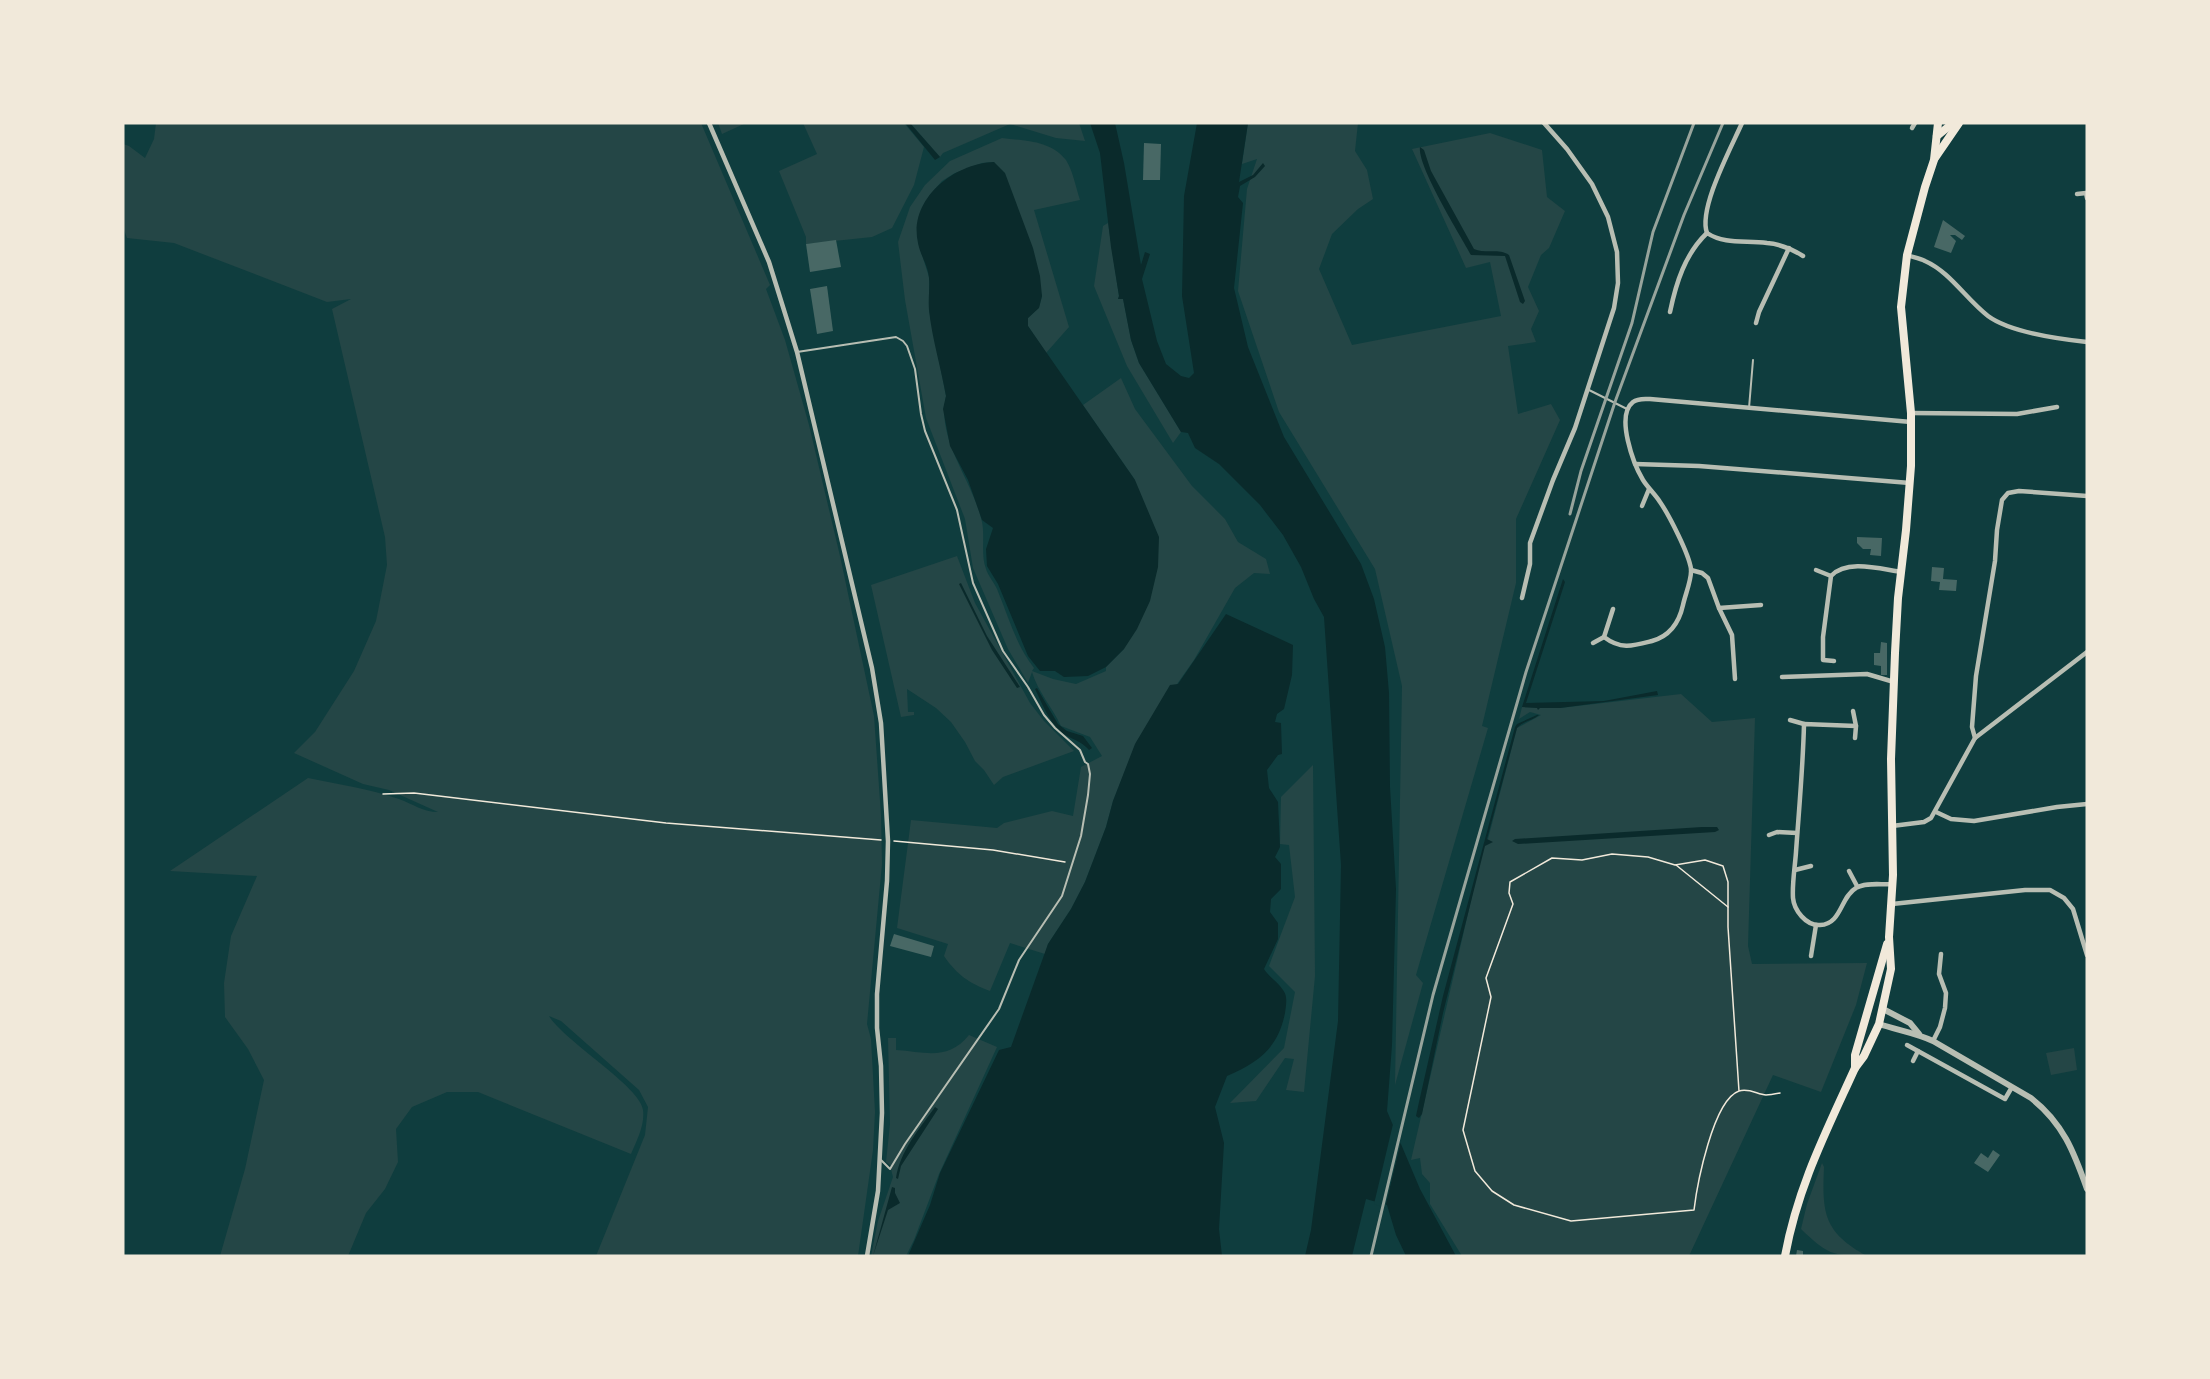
<svg xmlns="http://www.w3.org/2000/svg" width="2210" height="1379" viewBox="0 0 2210 1379" font-family="Commissioner,sans-serif">
	<rect width="100%" height="100%" fill="#0f3d3e"/>
	<g fill="#244646">
		<path d="M156,123H701L770,285L766,289L785,340L809,425L840,556L874,716L881,815L882,864L867,1024L871,1039L875,1112L873,1150L858,1256H596L645,1135L648,1107L639,1090L561,1021L549,1016C564,1041 641,1087 643,1110C645,1125 637,1140 631,1154L478,1092H447L412,1107L396,1129L398,1162L385,1189L366,1213L348,1256H220L245,1169L264,1080L248,1049L225,1017L224,983L231,936L257,876L170,871L308,778C338,784 369,789 399,799C413,804 423,812 438,812L389,790L363,784L294,753L315,732L354,671L376,621L387,565L385,537L332,309L351,299L327,302L174,243L127,238L123,227V144L129,146L145,158L154,139Z"/>
		<path d="M718,123H746L722,134Z"/>
		<path d="M803,123H904L924,147L914,185L892,228L872,237L806,244V237L779,171L817,154Z"/>
		<path d="M910,123H1079L1085,141L1056,138L1010,124L943,153L940,157Z"/>
		<path d="M1248,123H1358L1355,151L1367,170L1373,199L1358,209L1332,234L1319,269L1352,345L1501,316L1490,262L1466,268L1412,149L1490,133L1542,150L1547,197L1565,211L1549,248L1541,255L1528,287L1539,311L1531,329L1536,342L1508,346L1518,414L1551,404L1560,420L1516,519V583L1482,726L1488,728L1416,975L1423,983L1395,1085L1402,686L1375,569L1279,412L1238,291L1247,189L1257,159L1242,164Z"/>
		<path d="M1002,138C1025,141 1050,140 1066,160C1073,171 1076,188 1080,200L1034,210L1069,327L1046,353L1028,326V318L1039,307L1042,296L994,162L982,163L955,173L942,181L929,196L918,242L929,277V310L946,396C936,439 971,478 981,518C986,534 980,553 986,569C988,576 994,582 997,589C1008,615 1016,646 1034,668L1032,671L1053,679L1076,684L1106,671V667L1124,649L1135,480L1083,405L1121,378L1135,409L1192,486L1225,519L1238,542L1266,559L1270,574L1254,573L1235,588L1194,660L1137,741L1113,801L1106,827L1085,882L1071,909L1048,944L1045,954L1010,943L990,991C969,983 957,975 944,956L948,944L897,928L911,820L997,828L1004,823L1052,811L1073,816L1081,767L1102,756L1090,737L1061,726C1052,707 1038,692 1032,672L1028,683L1008,649L973,568L965,519L926,418L905,300L898,242L910,207L925,185L950,161Z"/>
		<path d="M1108,223L1119,296L1118,299L1123,298L1131,340L1139,363L1181,432L1173,443L1127,366L1094,286L1103,226Z"/>
		<path d="M957,556L975,603L1030,703L1044,721L1074,751L1003,777L994,785L984,770L975,761L965,742L951,722L936,708L907,689L908,712H914V715L901,717L871,585Z"/>
		<path d="M1681,694L1712,722L1755,718L1748,946L1752,964L1867,963L1856,1005L1821,1092L1773,1075L1689,1256H1462L1430,1204V1183L1422,1174L1420,1158L1411,1160L1485,840L1488,839L1517,728L1541,715L1530,712L1519,719L1522,707L1560,708Z"/>
		<path d="M1313,765L1315,976L1304,1092L1286,1090L1294,1059L1285,1058L1256,1101L1230,1103L1284,1048L1295,992L1269,966L1295,897L1289,845L1280,844L1281,797Z"/>
		<path d="M969,1035L997,1047L939,1174L914,1240L906,1256H871L878,1221L893,1177L890,1165L886,1162L890,1124L888,1038H896V1050C926,1052 948,1061 969,1035Z"/>
		<path d="M2074,1048L2077,1070L2051,1075L2046,1053Z"/>
		<path d="M1822,1163L1824,1167C1822,1214 1824,1232 1867,1256C1832,1256 1827,1254 1801,1229L1807,1204Z"/>
	</g>
	<g fill="#0a2a2b">
		<path d="M905,123H910L940,157L935,160Z"/>
		<path d="M1090,123H1115L1124,163L1141,265L1145,252L1150,254L1142,279L1157,341L1166,364L1181,376L1189,378L1194,373L1182,296L1184,196L1197,123H1248L1239,182L1253,175L1263,163L1265,166L1255,177L1240,186L1238,197L1243,203L1234,288L1248,347L1284,437L1361,564L1374,599L1385,647L1389,693L1390,787L1396,889L1392,1045L1387,1111L1420,1189L1456,1256H1406L1396,1235L1387,1205L1366,1199L1352,1256H1305L1311,1230L1338,1021L1341,865L1324,617L1314,599L1301,567L1283,535L1260,505L1219,464L1195,448L1188,433L1181,432L1139,363L1131,340L1123,299H1118L1119,296L1111,247L1100,153Z"/>
		<path d="M1420,147L1424,150L1431,171L1474,249C1486,254 1499,248 1509,255L1525,301L1523,304L1520,302L1505,256L1471,255C1460,235 1417,166 1420,147Z"/>
		<path d="M994,162L1005,173L1033,248L1040,276L1042,296L1039,308L1028,318V326L1135,480L1159,537L1158,567L1150,601L1137,629L1124,649L1106,667L1088,676L1064,677L1055,671H1040L1028,656L998,584L987,566L986,549L993,528L982,520L968,480L950,446L943,409L946,396C941,367 932,339 929,310C928,299 930,288 929,278C928,265 920,255 918,243C908,199 955,163 994,162Z"/>
		<path d="M1563,579L1565,582L1526,703L1604,701L1657,691L1658,695L1560,708H1540L1538,710L1537,708L1522,707Z"/>
		<path d="M961,583L987,636L1020,687L1017,688L992,650L959,584Z"/>
		<path d="M1226,614L1293,645L1292,675L1284,709L1277,714L1275,722L1281,723L1282,754L1278,755L1267,770L1269,788L1278,802L1280,847L1275,857L1281,864V889L1271,899L1270,912L1278,923V939L1264,969C1269,977 1278,982 1283,990C1288,996 1286,1005 1285,1013C1278,1048 1259,1062 1227,1076L1215,1107L1224,1143L1219,1229L1222,1256H908L930,1205L940,1173L999,1050L1011,1047L1048,944L1071,909L1085,882L1106,827L1113,801L1135,744L1170,685L1178,684Z"/>
		<path d="M1037,688L1058,724L1067,731L1083,736L1092,748L1089,750C1081,740 1069,739 1060,731C1048,720 1042,703 1035,689Z"/>
		<path d="M1537,715H1539C1532,721 1523,721 1517,728L1487,839L1493,842L1485,846L1443,1013L1422,1114L1419,1118L1416,1116L1419,1102L1443,996L1515,727L1517,724Z"/>
		<path d="M1702,827H1717L1719,830L1715,832L1518,844L1512,841L1515,839Z"/>
		<path d="M935,1107L938,1109L901,1166L898,1179L896,1178C900,1151 920,1128 935,1107Z"/>
		<path d="M892,1187L895,1188V1193L900,1203L888,1210L873,1256Z"/>
	</g>
	<path fill="#0f3d3e" d="M1394,1120L1402,1137L1385,1208L1374,1204Z"/>
	<g fill="#486865">
		<path d="M1144,143L1161,144L1160,180H1143Z"/>
		<path d="M1943,220L1965,236L1962,240L1955,235H1950L1956,241L1951,253L1934,247Z"/>
		<path d="M836,240L841,267L810,272L806,244Z"/>
		<path d="M827,286L833,331L817,334L810,289Z"/>
		<path d="M1857,537L1882,538L1881,556L1870,555L1871,549H1863L1857,543Z"/>
		<path d="M1932,567L1944,568L1943,579L1957,580L1956,591L1939,590L1940,582L1931,581Z"/>
		<path d="M1881,642L1887,643V675H1881V666L1874,665V653H1880Z"/>
		<path d="M894,934L934,946L931,957L890,946Z"/>
		<path d="M1993,1150L2000,1155L1988,1172L1974,1163L1981,1153L1988,1158Z"/>
		<path d="M1797,1250L1803,1251V1256H1796Z"/>
	</g>
	<g fill="none" stroke-linecap="round" stroke-linejoin="round">
		<g stroke="#f1e9da" stroke-width="1.5">
			<path d="M383,794L414,793L666,823L881,840"/>
			<path d="M894,841L993,850L1065,862"/>
			<path d="M1676,865L1728,907"/>
			<path d="M1739,1091L1728,927V882L1723,866L1705,860L1675,865L1648,857L1612,854L1582,860L1552,858L1510,882L1509,893L1513,904L1486,978L1491,997L1463,1130L1475,1171L1492,1191L1514,1205L1571,1221L1694,1210C1697,1185 1713,1100 1739,1091C1749,1088 1757,1094 1766,1095C1770,1095 1775,1094 1780,1093"/>
		</g>
		<g stroke="#b8beb3" stroke-width="2">
			<path d="M797,352L896,337L903,341L907,346L915,369L921,414L925,431L957,510L973,583L1003,651L1028,687L1044,715L1055,728L1080,750L1085,762L1088,764L1090,774L1088,795L1081,836L1062,896L1019,960L999,1009L905,1144L890,1169L881,1160"/>
			<path d="M1589,390L1627,409"/>
			<path d="M1749,408L1753,360"/>
		</g>
		<g stroke="#b8beb3" stroke-width="4.5">
			<path d="M709,123L769,262L797,352L872,668L881,723L888,841L887,881L877,994V1028L881,1066L882,1113L878,1191L867,1256"/>
			<path d="M1912,128L1915,123"/>
			<path d="M2077,194L2086,193L2087,198"/>
			<path d="M1707,233C1698,209 1731,148 1742,123"/>
			<path d="M1907,255C1912,257 1919,258 1925,261C1950,272 1966,299 1988,316C2011,333 2059,339 2087,342"/>
			<path d="M1670,312C1676,283 1685,254 1707,233C1725,245 1746,240 1767,243C1780,244 1792,249 1803,256"/>
			<path d="M1756,323L1759,312L1789,248"/>
			<path d="M1911,413L2017,414L2057,407"/>
			<path d="M1635,464L1699,466L1910,483"/>
			<path d="M1642,506L1649,489"/>
			<path d="M1691,570L1702,573L1708,578L1719,608L1732,635L1735,679"/>
			<path d="M1816,570L1831,576"/>
			<path d="M1522,598L1530,564V543L1553,480L1575,428L1614,308L1618,283L1617,252L1608,217L1592,184L1567,149L1544,123"/>
			<path d="M1719,608L1761,605"/>
			<path d="M1613,609L1604,637C1621,650 1633,646 1652,641C1670,636 1679,623 1683,605C1685,595 1692,579 1691,569C1689,554 1669,515 1660,502C1655,494 1648,488 1643,480C1634,465 1615,416 1633,402C1638,398 1644,399 1650,399L1911,422"/>
			<path d="M1593,643L1604,637"/>
			<path d="M1834,661L1823,660V637L1831,576C1847,559 1880,569 1902,572"/>
			<path d="M1782,677L1867,674L1894,682"/>
			<path d="M1853,711L1856,726"/>
			<path d="M1790,720L1804,724"/>
			<path d="M1855,738L1856,726L1804,724C1803,767 1799,809 1796,852C1795,867 1792,883 1793,898C1794,910 1806,926 1820,925C1842,924 1840,897 1856,888C1865,882 1882,885 1892,884"/>
			<path d="M1975,738L1972,727L1976,676L1995,561L1997,530L2002,500L2008,493L2019,491L2087,496"/>
			<path d="M1936,812L1951,819L1974,821L2057,807L2087,804"/>
			<path d="M1892,826L1924,822L1931,818L1975,738L2087,652"/>
			<path d="M1769,835L1777,832L1797,833"/>
			<path d="M1795,870L1811,866"/>
			<path d="M1849,871L1857,886"/>
			<path d="M1892,904L2025,890H2050L2064,898L2073,909L2087,955"/>
			<path d="M1811,956L1816,925"/>
			<path d="M1933,1041L1940,1027L1945,1008L1946,993L1939,974L1941,954"/>
			<path d="M1907,1045L2005,1099L2012,1087"/>
			<path d="M1913,1061L1918,1051"/>
		</g>
		<g stroke="#b8beb3" stroke-width="6">
			<path d="M1883,1009L1910,1023L1919,1034"/>
			<path d="M1879,1024C1897,1030 1916,1033 1933,1041L2031,1098C2063,1123 2074,1152 2087,1189"/>
		</g>
		<g stroke="#f1e9da" stroke-width="8">
			<path d="M1937,136L1953,123"/>
			<path d="M1935,158L1959,123"/>
			<path d="M1855,1068V1055L1887,944"/>
			<path d="M1785,1256C1798,1186 1826,1132 1855,1068L1864,1056L1879,1024L1891,969L1889,937L1893,875L1891,759L1895,653L1898,598L1906,530L1911,466V413L1901,307L1907,255L1925,187L1934,160L1938,123"/>
		</g>
		<g stroke="#97a49c" stroke-width="3">
			<path d="M1570,514L1581,471L1632,323L1653,232L1694,123"/>
			<path d="M1371,1256L1433,995L1526,672L1615,402L1684,215L1723,123"/>
		</g>
	</g>
	<rect width="2210" height="1379" fill="none" stroke="#f1e9da" stroke-width="249"/>
</svg>
